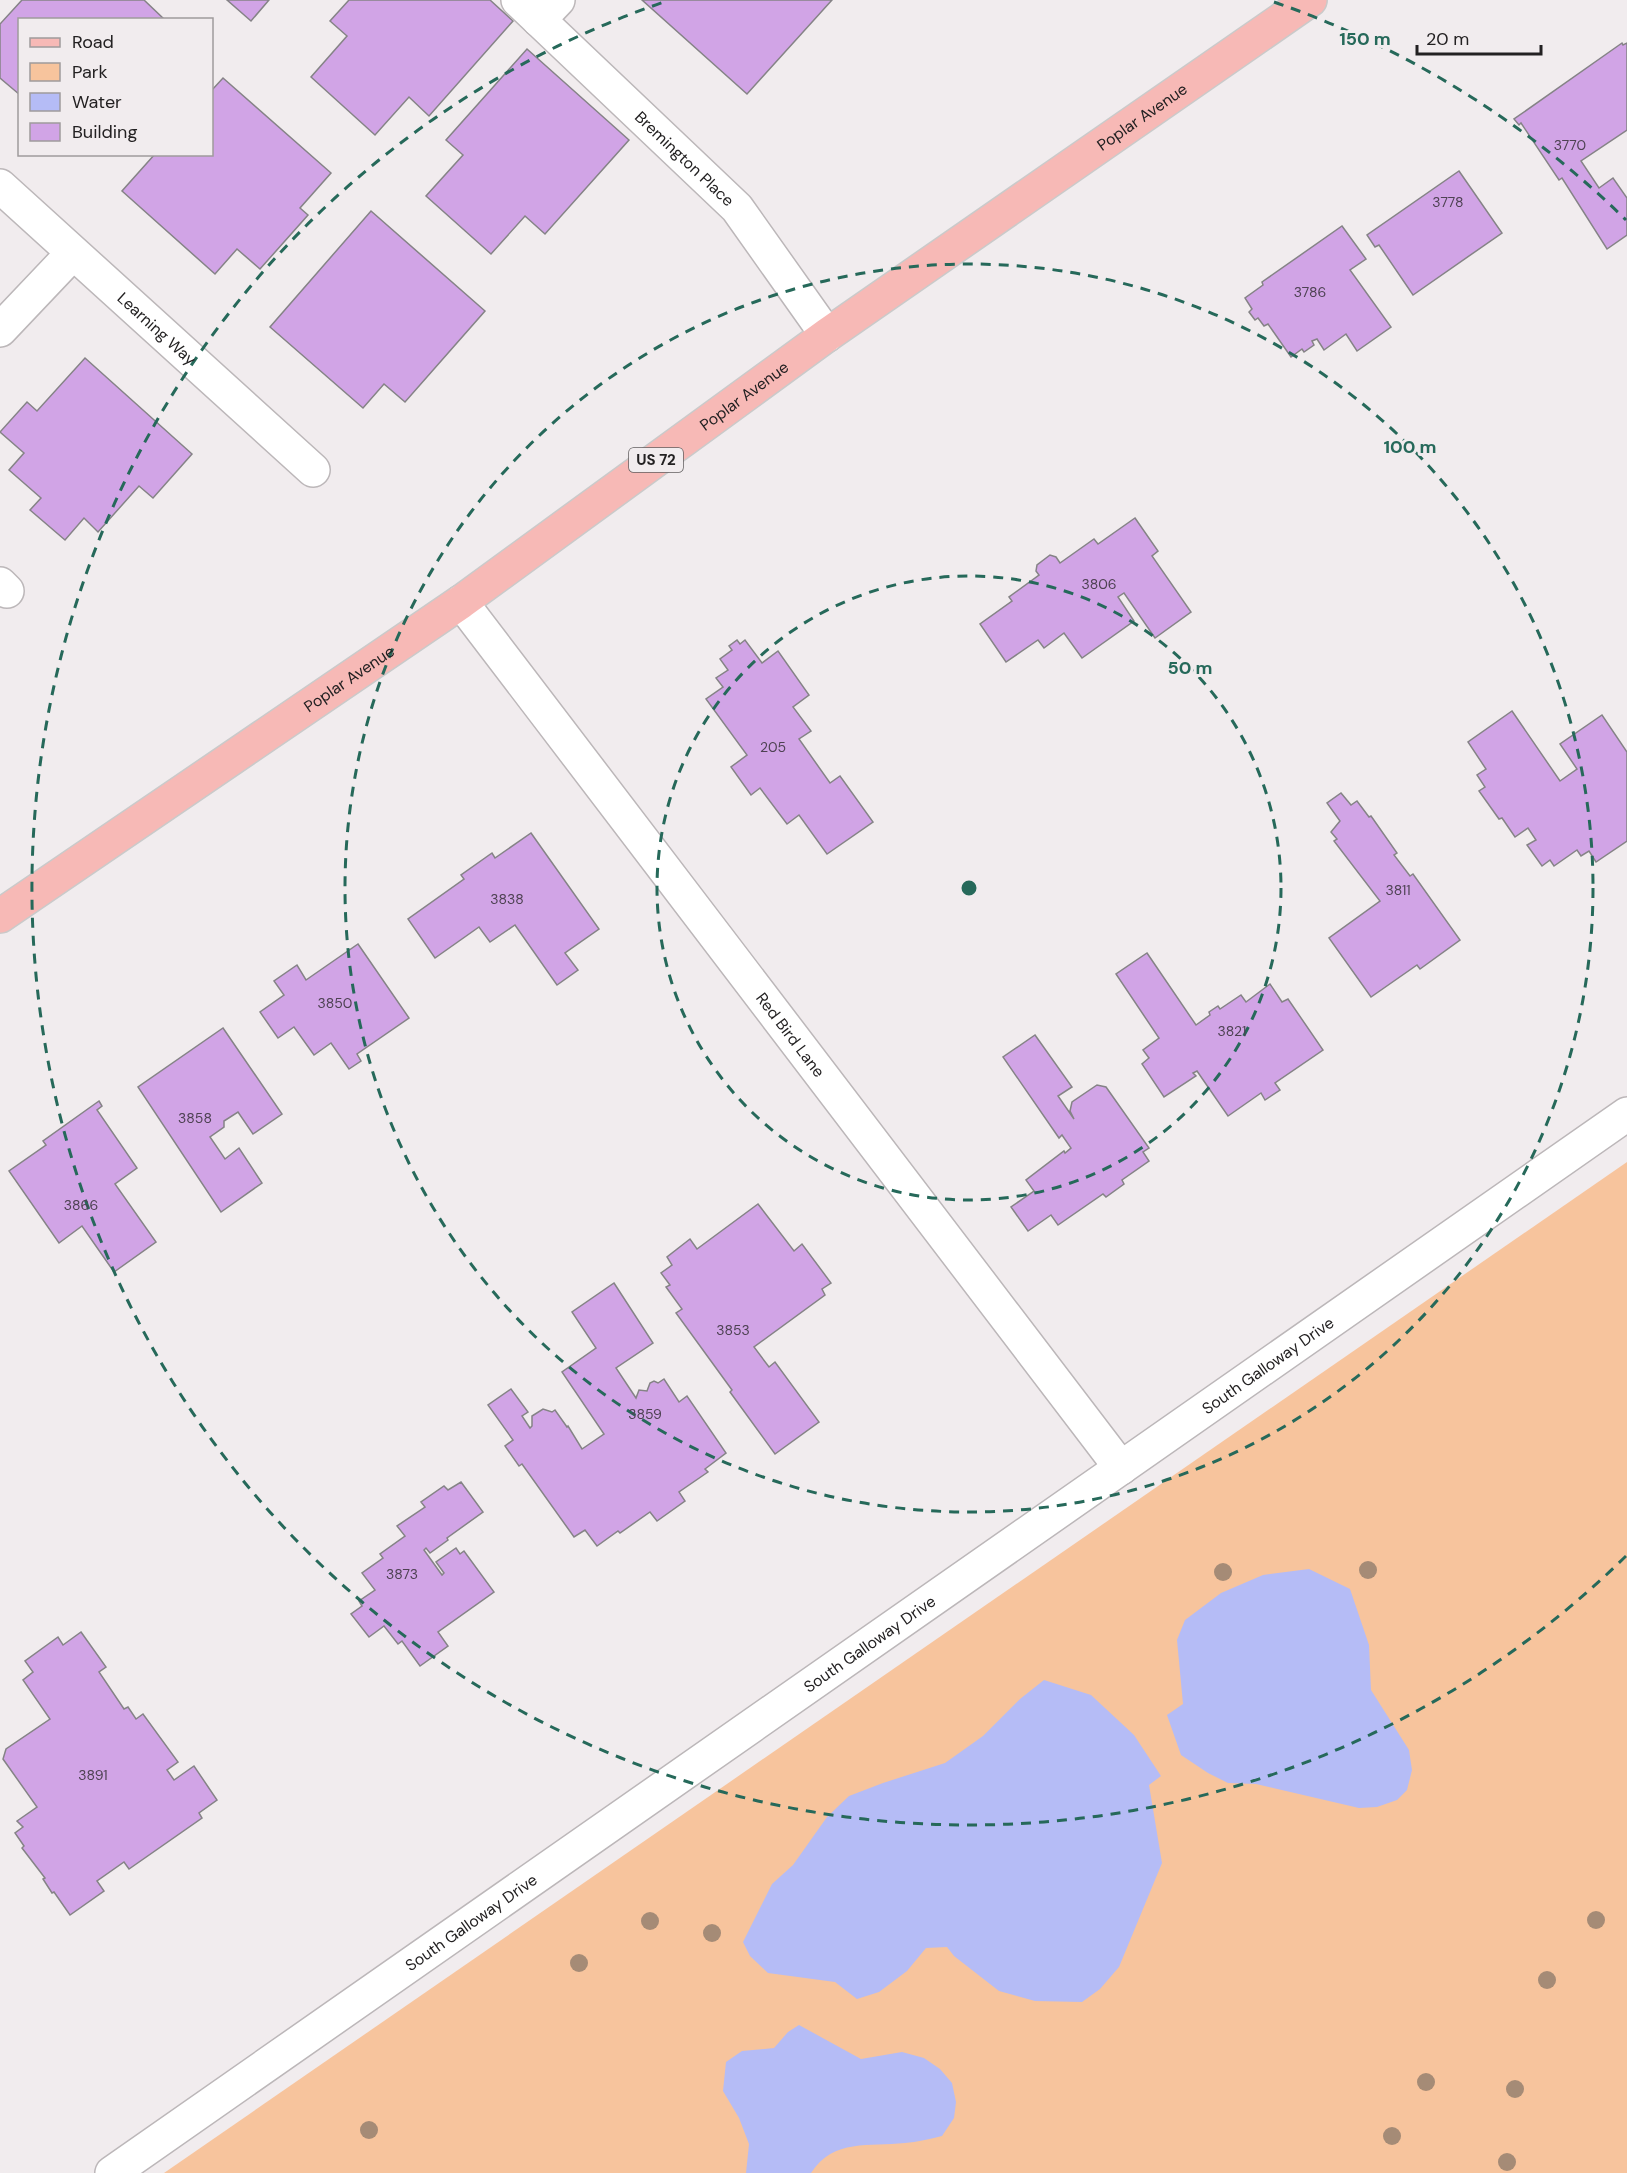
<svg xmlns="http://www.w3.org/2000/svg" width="1627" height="2173" viewBox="0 0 1627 2173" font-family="'DM Sans',sans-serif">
	<rect width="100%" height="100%" fill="#f1ecee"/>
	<path fill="#f7c49d" d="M1627,1162V2173H164Z"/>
	<g fill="#b5bcf6">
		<path d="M1309,1569L1350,1589L1369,1645L1371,1690L1409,1750L1412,1770L1407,1790L1397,1800L1377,1807L1359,1808L1256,1784L1228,1783L1208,1773L1181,1755L1167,1715L1183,1704L1177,1640L1185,1620L1221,1593L1263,1575Z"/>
		<path d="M1044,1680L1091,1695L1134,1735L1161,1776L1149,1785L1162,1863L1119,1967L1100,1989L1082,2002L1035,2001L999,1991L954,1956L947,1947L926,1948L907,1971L879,1992L857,1999L835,1982L768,1973L750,1956L743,1942L772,1884L793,1865L827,1817L849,1796L883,1783L945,1763L983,1736L1020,1699Z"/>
		<path d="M799,2025L861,2059L902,2052L924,2058L940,2069L952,2083L956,2102L954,2118L942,2136C930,2139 917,2142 905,2143C869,2147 834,2138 811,2173H746L749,2144L739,2118L723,2091L726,2062L742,2051L774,2048L788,2032Z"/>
	</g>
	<g fill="#d1a4e6" stroke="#858386" stroke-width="1.5">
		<path d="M22,0H144L165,20H20V95L0,78V24Z"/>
		<path d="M227,0H269L251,21Z"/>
		<path d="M349,0H490L513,21L429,116L409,97L375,135L311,77L347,36L330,21Z"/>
		<path d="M642,0H832L747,94Z"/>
		<path d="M1622,43L1623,45L1627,43V130L1581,161L1599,188L1613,178L1627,198V235L1607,249L1562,178L1559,180L1521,123L1519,125L1514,119Z"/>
		<path d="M527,49L629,140L545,234L525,216L491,254L426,196L463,155L446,140Z"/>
		<path d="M223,78L331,173L300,208L308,215L260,269L237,249L215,274L122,191L155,154H212V90Z"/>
		<path d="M1459,171L1502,233L1413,295L1379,245L1375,247L1367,235Z"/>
		<path d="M371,211L485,311L405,402L384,384L363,408L270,327Z"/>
		<path d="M1342,226L1366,259L1350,270L1391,327L1357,351L1346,334L1324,350L1317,339L1312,341L1314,345L1304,352L1302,349L1291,357L1268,324L1264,326L1258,318L1255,320L1249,312L1252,309L1245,298L1263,285L1262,282Z"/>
		<path d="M85,358L192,454L153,498L139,486L98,532L84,518L65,540L30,510L41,498L9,470L24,453L0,432L27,402L37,411Z"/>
		<path d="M1135,518L1158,551L1152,556L1191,612L1155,638L1124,593L1118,597L1134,621L1082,658L1064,633L1044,648L1038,640L1006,662L980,624L1012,601L1009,597L1039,575L1036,571L1037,565L1050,555L1056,557L1060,563L1094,539L1098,544Z"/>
		<path d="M737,640L740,644L745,640L762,663L778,651L809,695L793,707L811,731L799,739L830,783L840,776L873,822L827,854L799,815L787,824L760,788L751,795L731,767L747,755L706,699L723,687L716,678L728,670L720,659L732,650L729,646Z"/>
		<path d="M1512,711L1560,781L1577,769L1560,744L1602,715L1627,752V841L1596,862L1589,851L1581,856L1577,850L1554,866L1550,860L1542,866L1527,845L1536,840L1528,828L1515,837L1502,818L1499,819L1479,791L1485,787L1477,775L1486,769L1468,742Z"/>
		<path d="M1341,793L1351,805L1357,801L1369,817L1371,816L1397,853L1394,855L1410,876L1413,874L1460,940L1420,969L1417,965L1371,997L1329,938L1380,901L1334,841L1337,839L1331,832L1340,821L1327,803Z"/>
		<path d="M531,833L599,929L565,953L578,970L557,985L515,925L490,942L479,927L435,958L408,919L464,879L461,875L492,853L495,858Z"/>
		<path d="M358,944L409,1018L357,1054L361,1061L349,1069L331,1043L314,1055L294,1027L278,1038L260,1012L284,995L274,981L297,965L306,980Z"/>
		<path d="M1147,953L1196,1025L1210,1015L1209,1012L1218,1006L1220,1009L1241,995L1246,1002L1270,984L1282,1002L1288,999L1323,1050L1275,1083L1280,1090L1265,1100L1261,1093L1228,1116L1197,1071L1193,1073L1196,1076L1164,1097L1142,1064L1149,1058L1143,1050L1159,1038L1116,974Z"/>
		<path d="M223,1028L282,1114L253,1134L238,1112L224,1121V1127L210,1137L225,1159L239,1148L262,1183L221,1212L138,1087Z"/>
		<path d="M1035,1035L1072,1087L1058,1096L1074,1119L1070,1111L1072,1102L1097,1085L1106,1087L1149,1148L1143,1152L1149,1161L1122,1180L1124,1184L1106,1197L1103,1194L1058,1225L1051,1215L1028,1231L1011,1207L1034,1191L1026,1180L1064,1151L1065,1153L1071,1148L1062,1135L1059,1138L1003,1057Z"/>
		<path d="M99,1101L102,1106L97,1110L137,1168L115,1184L156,1242L114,1272L82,1226L59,1243L9,1171L46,1145L43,1141Z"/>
		<path d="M758,1204L794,1251L802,1244L831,1283L822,1289L825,1295L754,1347L769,1367L775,1362L819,1422L775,1454L730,1392L732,1390L676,1313L682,1309L666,1287L670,1285L661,1273L672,1265L667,1257L690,1239L697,1249Z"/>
		<path d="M614,1283L653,1343L616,1368L636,1398L639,1390L647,1391L650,1383L654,1381L658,1383L664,1379L679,1402L687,1396L726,1453L705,1469L708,1472L679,1492L685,1501L657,1521L650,1512L620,1533L618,1531L597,1546L585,1530L574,1537L522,1464L519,1466L505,1446L513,1440L488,1405L511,1389L528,1412L522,1416L530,1428L532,1426V1416L543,1409L552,1412L555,1410L567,1427L568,1426L582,1449L604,1434L562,1372L596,1348L572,1312Z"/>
		<path d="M461,1482L483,1512L447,1538L448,1540L430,1553L426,1548L424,1550L442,1575L444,1573L436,1562L456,1548L460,1554L464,1551L494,1592L438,1632L448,1646L420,1666L402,1641L398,1644L384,1626L369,1637L351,1614L362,1606L359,1601L375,1590L362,1573L383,1558L380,1554L405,1536L397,1526L425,1507L421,1502L444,1486L448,1490Z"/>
		<path d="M81,1632L106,1667L99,1672L124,1709L128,1707L136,1719L143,1714L178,1762L167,1770L174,1780L194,1766L217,1800L199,1813L202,1818L129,1869L124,1862L97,1881L104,1891L70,1915L54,1892L52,1893L43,1879L45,1878L22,1848L24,1846L15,1833L23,1827L17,1821L37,1807L3,1759L6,1749L50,1719L23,1680L33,1672L25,1661L58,1637L63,1645Z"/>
	</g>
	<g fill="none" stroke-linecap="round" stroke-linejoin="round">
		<defs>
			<g id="street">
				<path id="s1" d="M518,0L737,208L827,335"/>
				<path d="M539,20L558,0"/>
				<path id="s2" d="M0,186L313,470"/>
				<path d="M0,330L73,253"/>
				<path d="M0,584L7,591"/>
				<path id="s3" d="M461,602L1121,1468"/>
				<path id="s4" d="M112,2173L1627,1114"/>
			</g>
			<g id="primary">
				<path id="s5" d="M0,916L461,602L827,335L1310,0"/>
			</g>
		</defs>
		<use href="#street" stroke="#bcb7b9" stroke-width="36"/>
		<use href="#primary" stroke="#cacaca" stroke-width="36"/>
		<use href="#street" stroke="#fff" stroke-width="33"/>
		<use href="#primary" stroke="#f7b9b6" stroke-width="33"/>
	</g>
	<g fill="#a58b76">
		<circle cx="1368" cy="1570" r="9"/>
		<circle cx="1223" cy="1572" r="9"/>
		<circle cx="1596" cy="1920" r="9"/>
		<circle cx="650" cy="1921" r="9"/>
		<circle cx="712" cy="1933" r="9"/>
		<circle cx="579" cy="1963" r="9"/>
		<circle cx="1547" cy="1980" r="9"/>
		<circle cx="1426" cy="2082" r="9"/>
		<circle cx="1515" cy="2089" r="9"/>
		<circle cx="369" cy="2130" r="9"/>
		<circle cx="1392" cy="2136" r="9"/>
		<circle cx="1507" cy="2162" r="9"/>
	</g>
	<g fill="none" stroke="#26695a" stroke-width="3" stroke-dasharray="10 8">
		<circle cx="969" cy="888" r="312"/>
		<circle cx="969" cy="888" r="624"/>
		<path d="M1626 1556A937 937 0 1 1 664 2M1274 2A937 937 0 0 1 1626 220"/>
	</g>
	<g text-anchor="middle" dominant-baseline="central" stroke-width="6" stroke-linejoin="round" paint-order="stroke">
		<g font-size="14" fill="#4e4253">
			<text x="1570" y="145">3770</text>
			<text x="1448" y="202">3778</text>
			<text x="1310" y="292">3786</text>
			<text x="1099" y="584">3806</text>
			<text x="773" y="747">205</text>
			<text x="1398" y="890">3811</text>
			<text x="507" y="899">3838</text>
			<text x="335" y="1003">3850</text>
			<text x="1232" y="1031">3821</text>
			<text x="195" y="1118">3858</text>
			<text x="81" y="1205">3866</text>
			<text x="733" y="1330">3853</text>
			<text x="645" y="1414">3859</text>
			<text x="402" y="1574">3873</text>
			<text x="93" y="1775">3891</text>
		</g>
		<rect fill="#f1ecee" stroke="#615e5f" stroke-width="1.5" x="629" y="448" width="54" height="24" rx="4.5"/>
		<g font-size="15" font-weight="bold" fill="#232122">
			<text x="656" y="460">US 72</text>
		</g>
		<g font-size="16" fill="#232122" stroke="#f1ecee">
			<text stroke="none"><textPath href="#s5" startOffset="1394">Poplar Avenue</textPath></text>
			<text stroke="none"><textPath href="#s1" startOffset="230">Bremington Place</textPath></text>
			<text stroke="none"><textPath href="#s2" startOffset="212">Learning Way</textPath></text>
			<text stroke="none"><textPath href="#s5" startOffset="908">Poplar Avenue</textPath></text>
			<text stroke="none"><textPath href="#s5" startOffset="422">Poplar Avenue</textPath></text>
			<text stroke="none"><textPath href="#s3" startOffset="544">Red Bird Lane</textPath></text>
			<text stroke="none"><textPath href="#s4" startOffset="1410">South Galloway Drive</textPath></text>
			<text stroke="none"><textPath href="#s4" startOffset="924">South Galloway Drive</textPath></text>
			<text stroke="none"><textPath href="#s4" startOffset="438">South Galloway Drive</textPath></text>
		</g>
	</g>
	<circle cx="969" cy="888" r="9" fill="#26695a" stroke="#f1ecee" stroke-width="3"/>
	<g font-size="18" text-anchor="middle" font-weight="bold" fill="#26695a" stroke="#f1ecee" stroke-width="6" stroke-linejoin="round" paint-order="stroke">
		<text x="1365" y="45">150 m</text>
		<text x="1410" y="453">100 m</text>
		<text x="1190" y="674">50 m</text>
	</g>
	<rect x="18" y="18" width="195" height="138" fill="#f1ecee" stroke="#9f9b9c" stroke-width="1.5"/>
	<rect x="30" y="38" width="30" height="9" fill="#f7b9b6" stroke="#9f9b9c" stroke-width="1.5"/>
	<text x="72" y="48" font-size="18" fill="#232122">Road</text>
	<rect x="30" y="63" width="30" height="18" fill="#f7c49d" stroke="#9f9b9c" stroke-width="1.5"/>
	<text x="72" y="78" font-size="18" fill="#232122">Park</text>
	<rect x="30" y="93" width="30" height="18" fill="#b5bcf6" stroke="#9f9b9c" stroke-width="1.5"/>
	<text x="72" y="108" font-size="18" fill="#232122">Water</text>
	<rect x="30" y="123" width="30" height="18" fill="#d1a4e6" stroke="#9f9b9c" stroke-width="1.5"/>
	<text x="72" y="138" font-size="18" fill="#232122">Building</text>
	<path d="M1417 45v9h124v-9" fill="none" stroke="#232122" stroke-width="3"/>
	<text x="1426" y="45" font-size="18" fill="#232122" stroke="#f1ecee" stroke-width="4.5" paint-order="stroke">20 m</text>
</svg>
